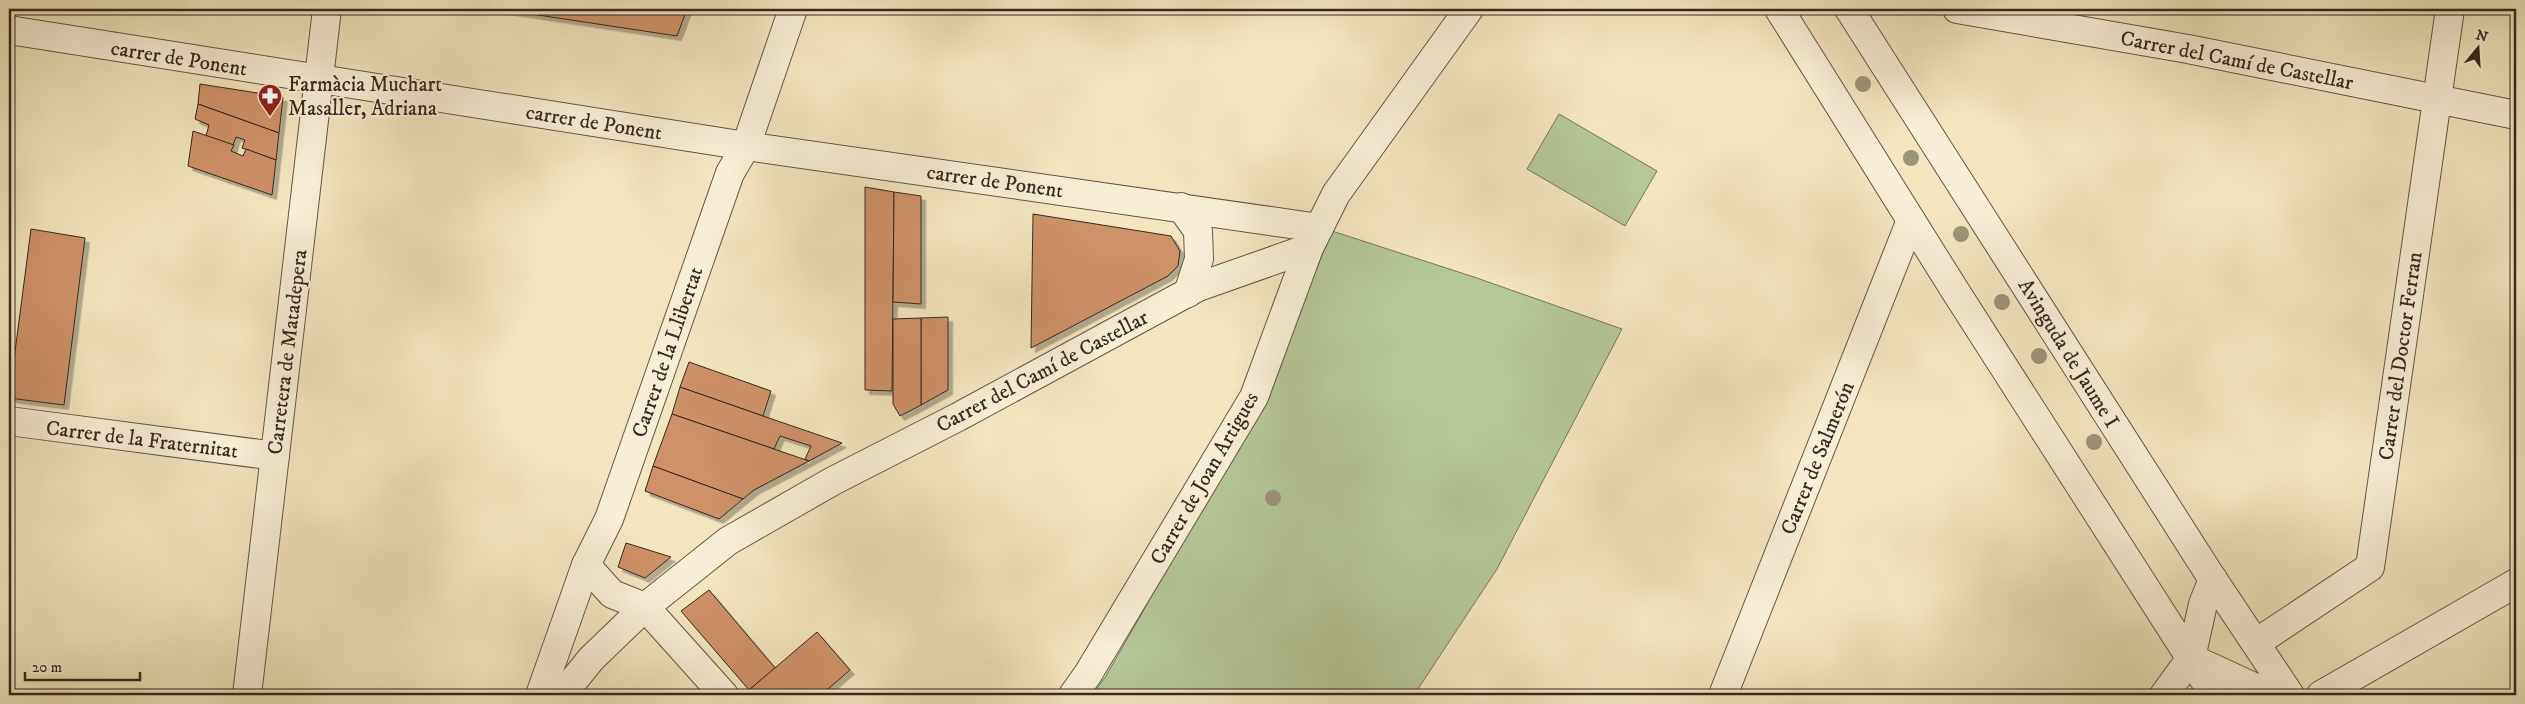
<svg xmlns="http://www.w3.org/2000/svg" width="2525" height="704" font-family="'IM FELL DW Pica',serif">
<defs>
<filter id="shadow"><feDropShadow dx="4.5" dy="4.5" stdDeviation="0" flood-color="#0004"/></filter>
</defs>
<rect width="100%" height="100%" fill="#f3e6bf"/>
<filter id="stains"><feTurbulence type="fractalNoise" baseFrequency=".004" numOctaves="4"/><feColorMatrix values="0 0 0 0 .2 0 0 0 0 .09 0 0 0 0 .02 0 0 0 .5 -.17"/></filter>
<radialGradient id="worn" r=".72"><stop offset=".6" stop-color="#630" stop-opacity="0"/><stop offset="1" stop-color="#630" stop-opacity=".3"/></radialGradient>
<g fill="#b5c697" stroke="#75785c">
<path d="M1559,114L1657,171L1625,226L1527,169Z"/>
<path d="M1332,231L1474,277L1622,329L1497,569L1414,695H1092L1106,676L1261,404Z"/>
</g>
<g fill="#ce9169" stroke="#352920" filter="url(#shadow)">
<path d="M498,9H687L677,36Z"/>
<path d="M200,84L283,97L279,133L198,104Z"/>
<path d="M198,104L279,133L276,160L242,148L245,140L236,137L233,145L206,136L209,125L195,119Z"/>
<path d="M193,131L234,145L231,151L243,156L246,149L276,160L272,195L188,166Z"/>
<path d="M865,187L894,192L892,391L865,390Z"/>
<path d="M894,192L921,196V304L893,302Z"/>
<path d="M1033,214L1171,236L1180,251L1178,266L1168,276L1031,348Z"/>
<path d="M31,229L85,238L64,405L9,398Z"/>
<path d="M948,317V390L921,405V318Z"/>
<path d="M921,318V405L900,416L893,404V319Z"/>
<path d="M689,362L771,391L763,416L680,387Z"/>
<path d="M9,369L13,370L9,398Z"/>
<path d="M680,387L763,416L842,443L809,461L805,459L811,446L780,436L774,449L672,414Z"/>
<path d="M672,414L774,449L809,461L754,490L743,499L653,466Z"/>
<path d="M653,466L743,499L719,519L645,491Z"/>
<path d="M626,543L671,557L645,578L618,567Z"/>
<path d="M709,590L775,668L749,690L681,611Z"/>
<path d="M817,632L850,670L821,695H753L749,690Z"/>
</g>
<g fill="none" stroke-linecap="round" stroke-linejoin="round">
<defs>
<g id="minor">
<path d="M1957,9L2188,49L2516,115"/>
<path d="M9,30L746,146L1319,228"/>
<path d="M1181,207L1198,231L1199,259L1188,293"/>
<path d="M9,421L275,456"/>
<path d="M586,565L612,594L645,607L724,695"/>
<path d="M2256,643L2370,567L2450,9"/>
<path d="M2191,658L2271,695"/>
<path d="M540,695L586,565L609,519L730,173L746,146L793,9"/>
<path d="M562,695L591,659L645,607L728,541L833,481L958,417L1198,287L1309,248L1336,194L1469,9"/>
<path d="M1073,695L1088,674L1254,397L1309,248"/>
<path d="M1723,695L1911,220"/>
<path d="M2164,695L2191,658L2203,604L2213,579"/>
<path d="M2321,695L2516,583"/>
</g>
<g id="tertiary">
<path d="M1779,9L1954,289L2214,695"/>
<path d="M1849,9L2210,575L2290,695"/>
<path d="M247,695L327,9"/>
</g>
</defs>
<use href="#minor" stroke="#645848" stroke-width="30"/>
<use href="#tertiary" stroke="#645848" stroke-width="30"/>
<use href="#minor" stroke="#f7efd5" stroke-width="28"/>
<use href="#tertiary" stroke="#f7efd5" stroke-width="28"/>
</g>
<g fill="#9c9478">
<circle cx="1863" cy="84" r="8"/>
<circle cx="1911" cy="158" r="8"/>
<circle cx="1961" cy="234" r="8"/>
<circle cx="2002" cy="302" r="8"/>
<circle cx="2039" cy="356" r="8"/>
<circle cx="2094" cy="442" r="8"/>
<circle cx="1273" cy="498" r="8"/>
</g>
<defs>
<symbol id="pharmacy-pin" viewBox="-11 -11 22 30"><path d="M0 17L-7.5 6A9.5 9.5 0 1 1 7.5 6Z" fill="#8f2418" stroke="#f7efd5"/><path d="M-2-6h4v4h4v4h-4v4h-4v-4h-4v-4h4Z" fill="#fff"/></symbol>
</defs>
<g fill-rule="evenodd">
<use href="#pharmacy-pin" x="256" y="82" width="28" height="38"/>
</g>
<g text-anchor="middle" stroke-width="4" stroke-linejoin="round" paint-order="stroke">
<g font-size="21" fill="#352920" stroke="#f7efd5">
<text transform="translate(179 58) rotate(9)" y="7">carrer de Ponent</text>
<text transform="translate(2237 60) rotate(11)" y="7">Carrer del Camí de Castellar</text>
<text transform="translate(594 122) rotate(9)" y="7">carrer de Ponent</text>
<text transform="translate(995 181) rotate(8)" y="7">carrer de Ponent</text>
<text transform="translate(287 352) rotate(-83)" y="7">Carretera de Matadepera</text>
<text transform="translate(667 352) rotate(-71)" y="7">Carrer de la Llibertat</text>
<text transform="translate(2069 353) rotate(58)" y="7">Avinguda de Jaume I</text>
<text transform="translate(2400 356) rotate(-82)" y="7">Carrer del Doctor Ferran</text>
<text transform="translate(1042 371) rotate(-28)" y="7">Carrer del Camí de Castellar</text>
<text transform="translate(142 439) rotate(7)" y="7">Carrer de la Fraternitat</text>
<text transform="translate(1817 458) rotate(-68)" y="7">Carrer de Salmerón</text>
<text transform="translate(1204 478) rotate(-60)" y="7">Carrer de Joan Artigues</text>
</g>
<g font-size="21" fill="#352920" stroke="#f7efd5" text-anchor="start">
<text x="288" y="91">Farmàcia Muchart<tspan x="288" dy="24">Masaller, Adriana</tspan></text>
</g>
</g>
<rect width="2525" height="704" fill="none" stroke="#f3e6bf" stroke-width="30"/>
<rect x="10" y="10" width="2505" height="684" fill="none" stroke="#352920" stroke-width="2.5"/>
<rect x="15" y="15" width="2495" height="674" fill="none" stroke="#352920"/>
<g transform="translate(2478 48) rotate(18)" stroke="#f7efd5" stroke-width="4" paint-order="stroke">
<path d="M0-4L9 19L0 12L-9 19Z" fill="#352920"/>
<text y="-8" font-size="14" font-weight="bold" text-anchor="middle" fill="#352920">N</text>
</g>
<path d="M25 672v8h115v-8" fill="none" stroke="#352920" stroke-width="2.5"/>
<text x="32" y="672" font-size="15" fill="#352920" stroke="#f7efd5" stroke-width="4" paint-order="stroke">20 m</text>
<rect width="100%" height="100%" filter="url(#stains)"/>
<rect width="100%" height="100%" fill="url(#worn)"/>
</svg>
